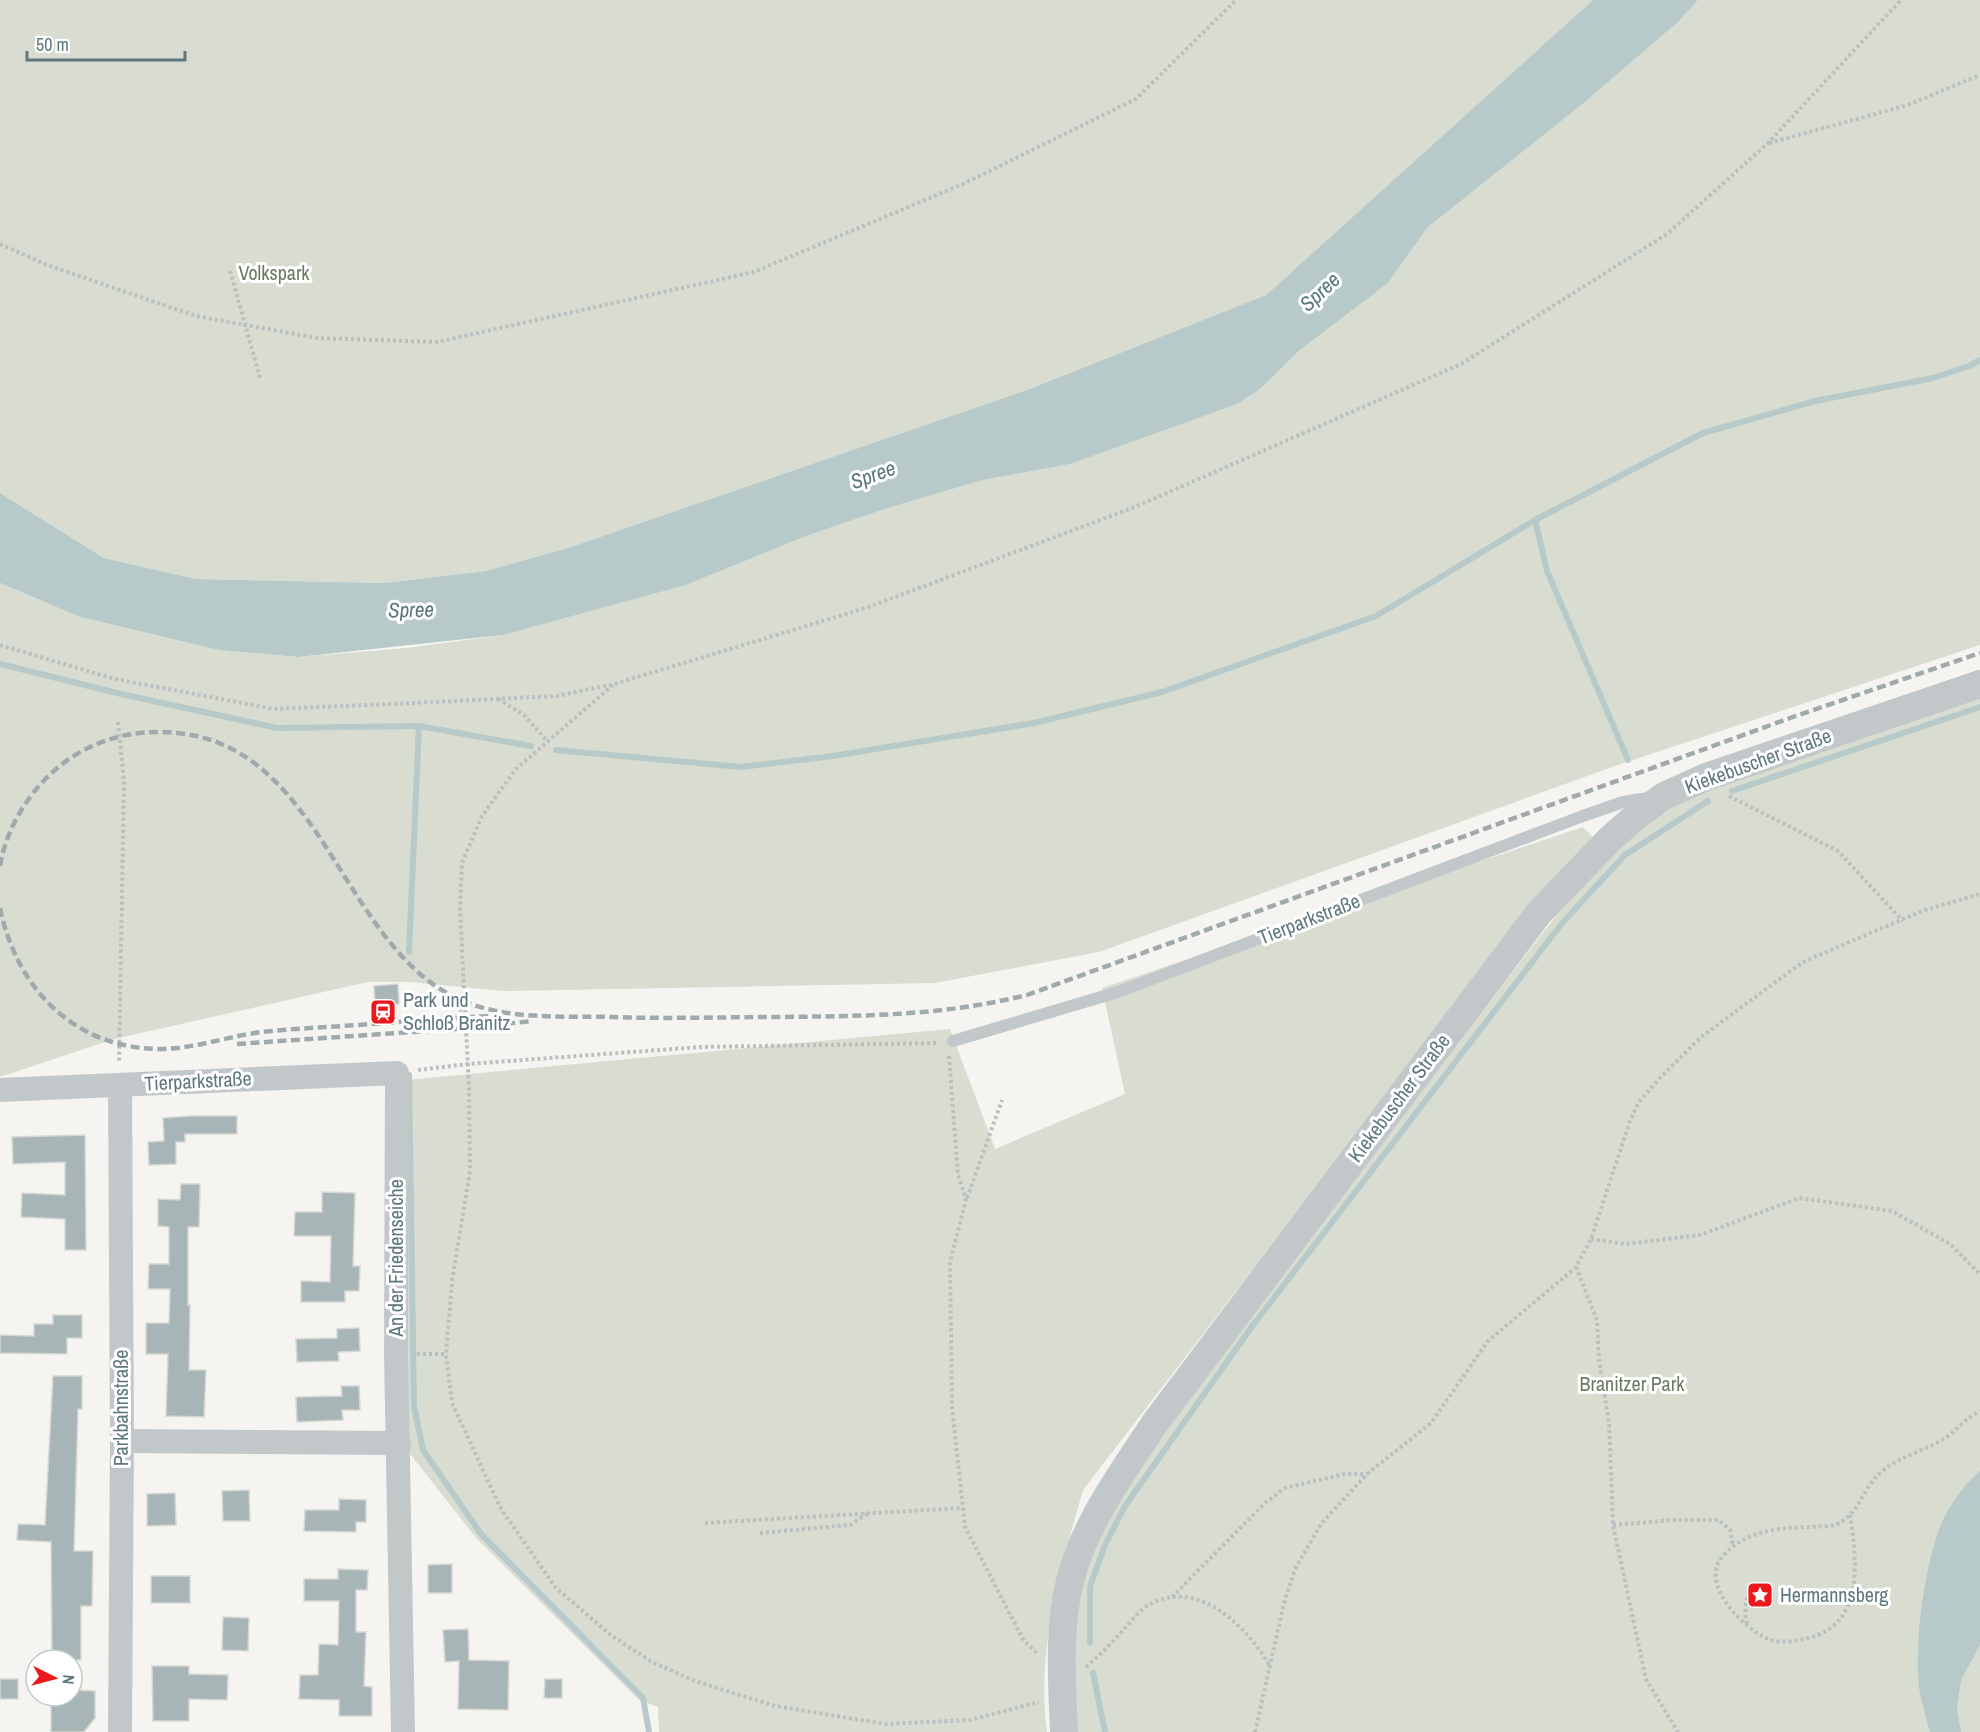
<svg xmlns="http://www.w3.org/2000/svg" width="1980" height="1732" font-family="'Archivo Narrow',sans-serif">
<rect width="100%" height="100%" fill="#f5f4f1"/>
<g fill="#d9ddd1">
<path d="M0,0H1593L1266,295L1027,390L571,547L486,571L384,583L196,579L104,558L0,493Z"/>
<path d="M1698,0H1980V645L1618,765L1099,952L935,983L502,991L411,982H368L114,1039L0,1077V583L80,617L219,650L298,657L406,648L503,635L686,585L806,536L888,508L983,480L1070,464L1260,389L1300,350L1388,283L1427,228L1585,102L1678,22Z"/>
<path d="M1980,694V1732H1075L1072,1658L1082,1584L1112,1503L1407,1107L1556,916L1618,847L1667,810L1706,788Z"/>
<path d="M1583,827L1594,838L1545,890L1083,1490C1061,1567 1036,1651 1047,1732H659L658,1707L639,1700L477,1539L407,1450L405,1080L950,1029L995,1149L1125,1094L1102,988Z"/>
</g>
<g fill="#b7c9c9">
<path d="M1593,0H1698L1678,22L1585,102L1427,228L1388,283L1300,350L1260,389L1237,404L1070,464L983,480L888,508L806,536L686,585L503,635L298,657L219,650L80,617L0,583V493L104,558L196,579L384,583L486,571L571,547L1027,390L1266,295Z"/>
<path d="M1980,1471V1645L1961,1680L1957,1708L1961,1732H1930C1926,1717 1921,1702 1919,1687C1914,1644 1925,1557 1944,1518C1953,1500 1965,1484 1980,1471Z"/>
</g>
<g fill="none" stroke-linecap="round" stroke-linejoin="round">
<g stroke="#b7c9c9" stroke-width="6">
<path d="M1535,520L1547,571L1628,760"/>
<path d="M0,664L121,694L277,728L419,726L531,746"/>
<path d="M556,750L741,767L833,756L1034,723L1162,692L1376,616L1535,520L1703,433L1815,401L1933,378L1969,366L1980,360"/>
<path d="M1732,791L1980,707"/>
<path d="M409,952L419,726"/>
<path d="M409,1075L414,1406L423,1450L481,1534L643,1698L649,1732"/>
<path d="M1090,1643V1586L1105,1545L1125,1506L1253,1325L1563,922L1625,855L1708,801"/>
<path d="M1093,1673L1105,1732"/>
</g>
</g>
<g fill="#a8b5b6" stroke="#d6d6d4" stroke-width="1.5">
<path d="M398,984L399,1004L375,1005L374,986Z"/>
<path d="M190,1116H237V1134H185V1142H176V1164L149,1165L148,1142L164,1141L163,1118Z"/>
<path d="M85,1135L86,1250H65V1219L21,1217L22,1193L65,1195V1162L13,1164L12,1137Z"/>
<path d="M181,1184H200L199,1227H188V1305H190L189,1370H206L204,1417L166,1416L168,1354H146V1323H169L170,1289H148L149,1264H169V1227L158,1226V1199L180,1200Z"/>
<path d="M322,1192L355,1193L353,1266H360L359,1291H345V1302H301V1281L330,1282L331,1236H294L295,1212H322Z"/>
<path d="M53,1315H82V1338H67V1354L0,1353V1335L34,1336V1324H53Z"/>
<path d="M359,1328L360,1351L338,1352L339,1361L297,1362L296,1339L337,1338V1329Z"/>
<path d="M53,1376H82V1409H78L74,1551H93L92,1606H81V1660H52L51,1542L17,1540L18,1524L45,1525Z"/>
<path d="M341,1386H359L360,1410H342L343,1420L297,1422L296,1397L342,1396Z"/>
<path d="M249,1490L250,1521H223L222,1491Z"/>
<path d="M175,1493L176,1525L147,1526V1494Z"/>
<path d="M339,1499L366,1500V1522H356V1532L304,1531L305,1510H339Z"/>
<path d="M452,1564V1593H428V1565Z"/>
<path d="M338,1569L368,1570L367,1590H356V1632H366L364,1686L372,1687V1716H339V1700L299,1699L300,1675H318L319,1644L338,1645L339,1601H304V1579H338Z"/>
<rect x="151" y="1576" width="39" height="27"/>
<path d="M223,1617L249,1618L248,1651L222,1650Z"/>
<path d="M468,1629L469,1660L509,1661L508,1710L458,1709L459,1661L445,1662L443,1630Z"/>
<path d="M152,1666H189V1674L228,1675L227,1700L189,1699V1721H153Z"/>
<rect x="0" y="1679" width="18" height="20"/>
<path d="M545,1679H562V1698H544Z"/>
<path d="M72,1690L95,1691V1718L84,1732H51V1696H72Z"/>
</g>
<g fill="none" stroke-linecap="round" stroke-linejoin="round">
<g stroke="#bbbfc0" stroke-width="4" stroke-dasharray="3 3" stroke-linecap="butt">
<path d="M1769,143L1908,105L1980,75"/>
<path d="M0,244L47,265L196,316L317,338L437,342L754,272L963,184L1136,99L1236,0"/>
<path d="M230,271L260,378"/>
<path d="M0,645L115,679L274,709L392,704L557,696L614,684L866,608L1135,507L1461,364L1667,234L1768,143L1901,0"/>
<path d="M613,685L516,769L482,816L462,863L460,909L469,1088L470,1171L452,1281L446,1354L452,1403L501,1509L556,1588L612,1636L652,1662L695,1681L775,1706L886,1724L970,1720L1039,1702"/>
<path d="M498,699L524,715L548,742"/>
<path d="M118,722L124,781L119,1063"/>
<path d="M1729,796L1838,851L1903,921"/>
<path d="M459,1010L465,1009"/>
<path d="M949,1056L958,1175L966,1199L950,1262L952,1407L965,1527L1024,1641L1037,1653"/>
<path d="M418,1070L468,1064L700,1047L938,1043"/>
<path d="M967,1198L1002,1100"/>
<path d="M1591,1239L1625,1244L1700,1235L1799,1198L1892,1211L1950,1244L1980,1274"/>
<path d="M1576,1267L1597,1320L1599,1359L1609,1423L1613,1525L1646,1679L1678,1732"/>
<path d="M417,1354H446"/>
<path d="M1850,1515C1857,1559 1865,1625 1808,1638C1796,1641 1780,1644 1768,1639C1744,1629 1699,1584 1722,1557C1744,1531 1777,1528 1809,1527C1821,1526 1835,1528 1844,1520C1860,1508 1865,1486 1880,1473C1900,1455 1927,1451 1948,1436C1959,1428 1967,1417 1980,1411"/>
<path d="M705,1523L961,1508"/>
<path d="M1613,1525L1672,1520H1719L1730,1530L1733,1546"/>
<path d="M760,1533L850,1525L867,1514"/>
<circle cx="1763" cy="1593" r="7"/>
<path d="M1172,1597L1265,1503L1285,1488L1345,1474H1367"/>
<path d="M1747,1624C1744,1611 1745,1596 1754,1584L1760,1587"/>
<path d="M1086,1667C1100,1655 1113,1642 1125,1628C1131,1622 1137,1613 1144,1608C1195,1573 1248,1627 1271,1668"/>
<path d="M1255,1732L1284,1603L1295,1569L1321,1524L1367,1474L1431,1423L1488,1341L1576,1267L1591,1239L1630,1121L1639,1102L1659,1079L1701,1037L1803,962L1922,911L1980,894"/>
</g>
<path stroke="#c2c8c9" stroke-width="12" d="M953,1041L1118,992L1580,817L1623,802L1648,798"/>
<g stroke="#c2c8c9" stroke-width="24">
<path d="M0,1090L397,1073L396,1354L403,1732"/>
<path d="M122,1441L399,1443"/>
<path d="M120,1732L122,1441L120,1085"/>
</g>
<path stroke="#c2c8c9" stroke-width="28" d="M1064,1732C1062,1683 1058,1629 1070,1581C1085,1522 1122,1473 1155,1423L1538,914L1609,840L1635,817L1664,796L1706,777L1980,684"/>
<g stroke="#a0aaad" stroke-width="4.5" stroke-dasharray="9 4.5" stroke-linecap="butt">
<path d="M0,866C8,817 44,769 88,748C117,734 146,730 177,733C327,747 342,956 468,1003C514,1020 565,1016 613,1017C668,1019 723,1017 778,1017C864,1016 942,1016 1027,995L1790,718L1980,653"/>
<path d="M0,908C17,990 76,1050 163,1049C197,1048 229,1036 262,1032C298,1028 334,1027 370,1024C413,1021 455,1017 497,1016"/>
<path d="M237,1044L455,1029L533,1021"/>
</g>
</g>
<defs>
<symbol id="station-square" viewBox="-11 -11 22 22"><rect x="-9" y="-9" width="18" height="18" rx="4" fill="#ee171b" stroke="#fff"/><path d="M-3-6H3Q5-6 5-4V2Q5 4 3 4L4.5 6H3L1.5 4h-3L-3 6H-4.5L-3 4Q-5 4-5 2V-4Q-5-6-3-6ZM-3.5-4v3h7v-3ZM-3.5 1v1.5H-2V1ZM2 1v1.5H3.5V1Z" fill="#fff"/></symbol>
<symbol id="sight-square" viewBox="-11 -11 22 22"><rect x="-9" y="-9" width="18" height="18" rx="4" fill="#ee171b" stroke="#fff"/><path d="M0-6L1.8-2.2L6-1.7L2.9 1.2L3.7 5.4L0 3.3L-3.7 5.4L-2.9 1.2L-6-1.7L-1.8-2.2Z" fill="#fff"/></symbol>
</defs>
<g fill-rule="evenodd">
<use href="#station-square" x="368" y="997" width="30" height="30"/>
<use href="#sight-square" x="1745" y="1580" width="30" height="30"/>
</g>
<g text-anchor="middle" stroke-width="6" stroke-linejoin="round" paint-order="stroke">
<g font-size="20" fill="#6d7b61" stroke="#fff">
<text x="274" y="280">Volkspark</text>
<text x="1632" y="1391">Branitzer Park</text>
</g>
<g font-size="20" fill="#5e787e" stroke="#fff">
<text transform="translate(1758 761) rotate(-20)" y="7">Kiekebuscher Straße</text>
<text transform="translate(1309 919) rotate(-21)" y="7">Tierparkstraße</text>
<text transform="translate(198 1081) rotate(-3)" y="7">Tierparkstraße</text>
<text transform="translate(1399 1098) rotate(-53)" y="7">Kiekebuscher Straße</text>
<text transform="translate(396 1258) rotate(-90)" y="7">An der Friedenseiche</text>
<text transform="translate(121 1408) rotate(-90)" y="7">Parkbahnstraße</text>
</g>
<g font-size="20" fill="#5e787e" stroke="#fff" text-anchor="start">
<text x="403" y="1007">Park und<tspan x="403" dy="23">Schloß Branitz</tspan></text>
<text x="1780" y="1602">Hermannsberg</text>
</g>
<g font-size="21" font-style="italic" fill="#58797a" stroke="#fff">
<text transform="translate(1320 292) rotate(-43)" y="7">Spree</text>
<text transform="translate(873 475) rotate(-20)" y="7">Spree</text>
<text transform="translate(411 610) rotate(-1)" y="7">Spree</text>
</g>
</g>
<g transform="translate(54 1678) rotate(96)"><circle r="28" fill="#ffffff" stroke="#bfc9cb" stroke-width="1.5"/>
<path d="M0-4.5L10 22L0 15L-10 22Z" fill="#ee171b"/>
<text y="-9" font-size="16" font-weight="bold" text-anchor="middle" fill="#5e787e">N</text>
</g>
<path d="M27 51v9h158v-9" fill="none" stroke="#5e787e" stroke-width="3"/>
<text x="36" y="51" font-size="18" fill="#5e787e" stroke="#ffffff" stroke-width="4.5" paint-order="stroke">50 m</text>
</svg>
